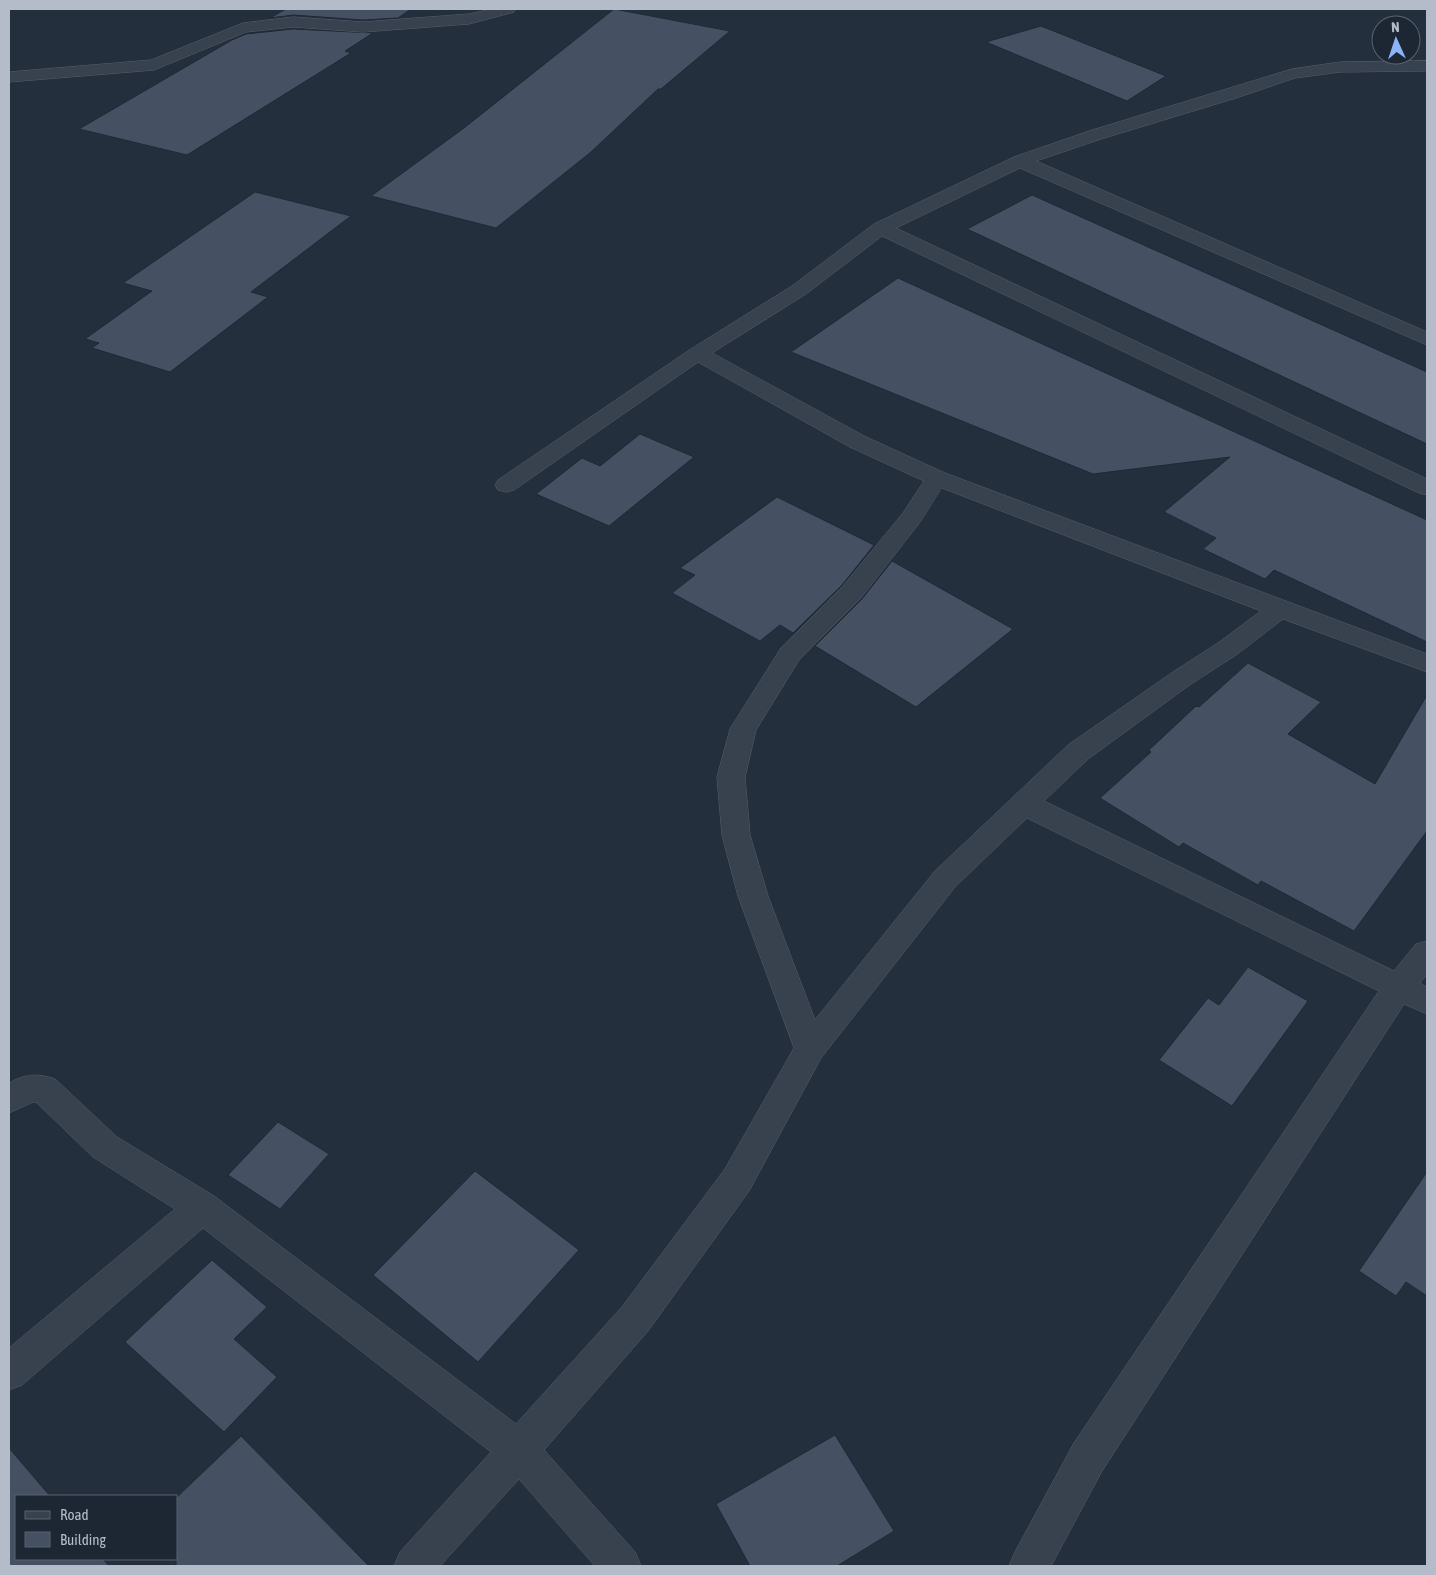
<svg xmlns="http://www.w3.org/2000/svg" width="1436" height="1575" font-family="'Asap Condensed',sans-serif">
<rect width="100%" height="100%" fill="#242f3e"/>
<g fill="#455162" stroke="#1f2835">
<path d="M286,9H411L398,18L363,20L293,15L270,18Z"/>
<path d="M614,9L730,31L661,89H658L591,152L496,228L371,196L464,128Z"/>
<path d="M1041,26L1166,76L1127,101L986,42Z"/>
<path d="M293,29L373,33L345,51L351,53L187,155L79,129L232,40L246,34Z"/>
<path d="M255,192L351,216L251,292L268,297L170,372L92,348L99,343L85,339L152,291L123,283Z"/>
<path d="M1032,195L1427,372V444L967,229Z"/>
<path d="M898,278L1427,520V642L1274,570L1265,579L1203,549L1216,538L1164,512L1230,457L1093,474L791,352Z"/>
<path d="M640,434L694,457L609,526L536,494L582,458L600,466Z"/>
<path d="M777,497L874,545L842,585L793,633L780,625L760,641L672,593L695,575L680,568Z"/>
<path d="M892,561L1013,629L916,707L815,646L862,599Z"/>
<path d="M1248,663L1321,702L1288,734L1375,784L1427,695V831L1354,931L1261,881L1258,885L1183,843L1179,847L1100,798L1151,752L1149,750L1196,706L1199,707Z"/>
<path d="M1248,967L1308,1001L1232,1106L1159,1060L1208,998L1219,1005Z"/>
<path d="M278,1122L329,1154L280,1209L228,1175Z"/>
<path d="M475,1171L579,1250L478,1362L373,1275Z"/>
<path d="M1427,1172V1296L1406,1282L1396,1296L1359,1271Z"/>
<path d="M212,1260L267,1307L234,1339L277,1377L224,1432L125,1342Z"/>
<path d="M835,1435L894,1531L837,1566H750L716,1504Z"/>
<path d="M241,1436L369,1566H176V1498Z"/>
<path d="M9,1448L50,1496H16V1559H103L109,1566H9Z"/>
</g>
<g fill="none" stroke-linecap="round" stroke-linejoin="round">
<defs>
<g id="minor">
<path d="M492,9H516L514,12L469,24L363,32L293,27L246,32L154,70L9,82V72L151,60L243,23L293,17L363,22L469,14Z"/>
<path d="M1427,61V71L1340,72L1295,78L1236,98L1101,139L1036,161L1427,332V345L1020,168L896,228L1427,479V495L1419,493L882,236L806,294L712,353L866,437L945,473L1427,654V672L1283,619L1236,655L1191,684L1088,759L1044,801L1394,971L1416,944L1427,941V974L1420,983L1427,987V1014L1404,1004L1102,1471L1051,1566H1009L1015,1552L1074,1443L1379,991L1027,818L955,887L821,1058L749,1191L648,1331L544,1450L635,1552L641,1566H595L519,1479L440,1566H394L400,1552L491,1452L203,1228L22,1385L9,1390V1348L175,1209L93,1157L36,1102H33L9,1113V1083C25,1074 38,1073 55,1079L117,1137L214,1196L516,1424L622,1307L725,1169L794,1048L738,896L722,835L717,777L730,729L781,648L843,586L903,513L924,481L850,447L698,362L514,490L506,492L498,490L495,485L498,480L691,349L792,286L874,224L1014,157L1089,131L1292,69L1340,62ZM942,488L1261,611L1218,643L1173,672L1068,745L935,871L815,1020L768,896L750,835L745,777L756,730L799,660L861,598L920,522Z"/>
</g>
</defs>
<use href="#minor" stroke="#565f6c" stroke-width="1"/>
<use href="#minor" fill="#38414e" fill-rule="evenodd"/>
</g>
<rect width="1436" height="1575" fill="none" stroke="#b4bcc9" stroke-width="20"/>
<rect x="15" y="1495" width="162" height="65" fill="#1d2633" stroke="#59626f"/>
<rect x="25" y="1511" width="25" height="8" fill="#38414e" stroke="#59626f"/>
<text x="60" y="1520" font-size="15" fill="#b4bcc9">Road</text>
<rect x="25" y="1532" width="25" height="15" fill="#455162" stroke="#59626f"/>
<text x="60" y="1545" font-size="15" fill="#b4bcc9">Building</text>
<g transform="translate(1396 40) rotate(357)"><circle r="24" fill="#1d2633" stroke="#59626f"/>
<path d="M0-4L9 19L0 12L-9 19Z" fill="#8ab4f8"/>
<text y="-8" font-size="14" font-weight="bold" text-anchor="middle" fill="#b4bcc9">N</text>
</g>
</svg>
